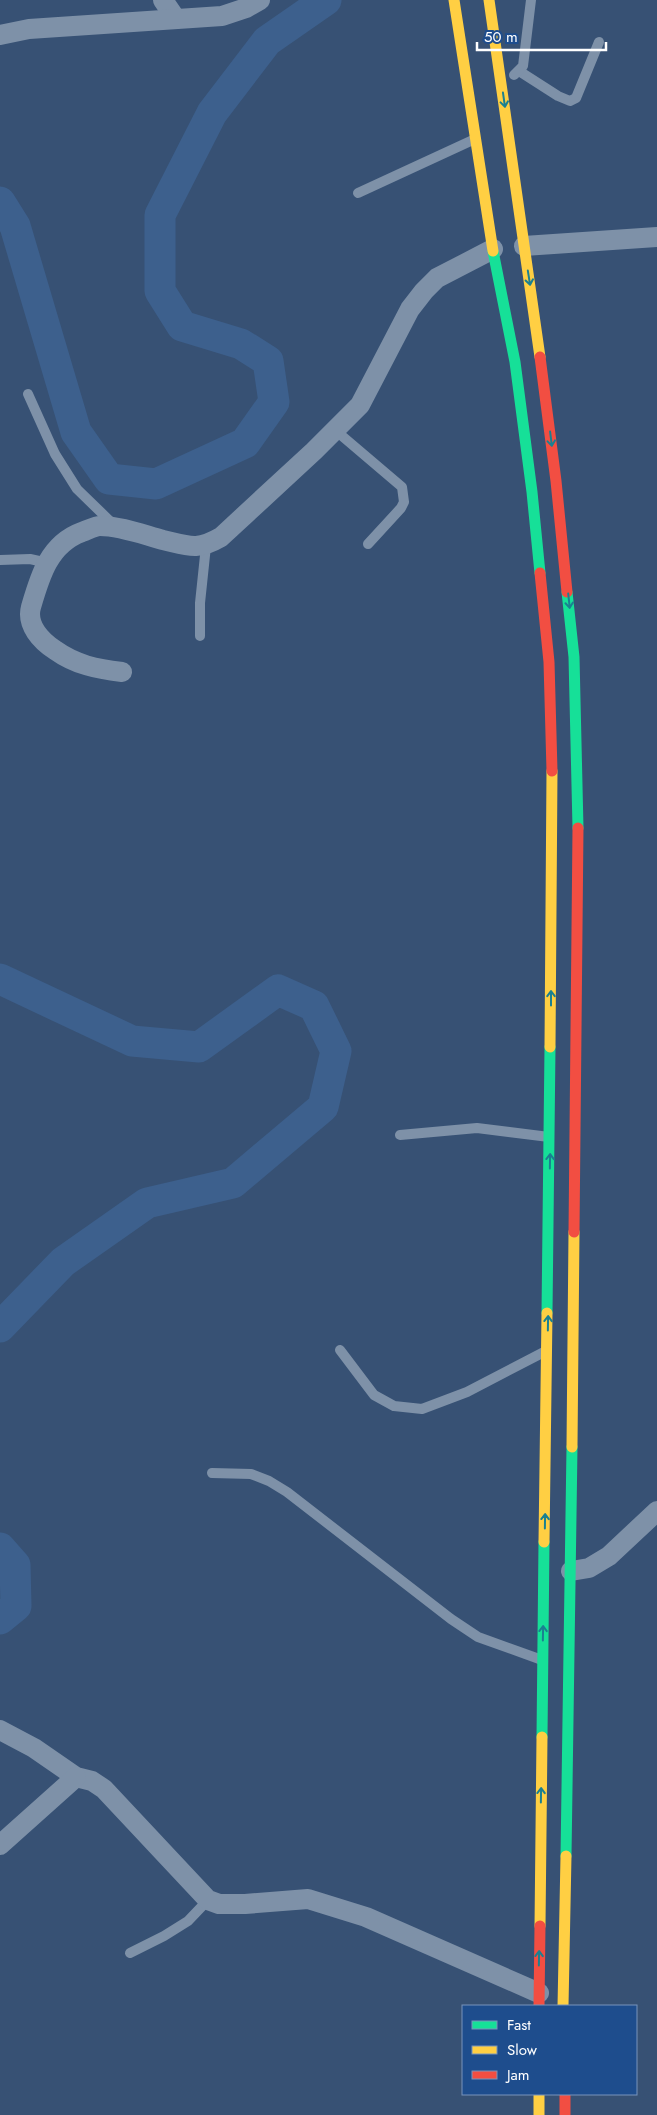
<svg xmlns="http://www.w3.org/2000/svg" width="657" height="2115" font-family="Jost,sans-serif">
<rect width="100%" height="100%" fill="#375174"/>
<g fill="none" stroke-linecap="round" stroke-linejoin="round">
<g stroke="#3d608d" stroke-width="31">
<path d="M0,202L15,226L76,432L109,479L156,484L245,443L274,402L268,361L241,344L182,326L160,291V215L212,113L267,41L326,0"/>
<path d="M0,979L132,1041L199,1047L278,990L314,1006L336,1051L323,1107L233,1183L147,1203L63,1262L0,1327"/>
<path d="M0,1548L15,1565L16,1606L0,1619"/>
</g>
<g stroke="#7e91a8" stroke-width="10">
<path d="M519,71L558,96L570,101L576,98L599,42"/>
<path d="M514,75L523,66L531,0"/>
<path d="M358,193L475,139"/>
<path d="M28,394L55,454L77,489L114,525"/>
<path d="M335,430L402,487L404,502L401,508L368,544"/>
<path d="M0,560L30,559L48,563"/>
<path d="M200,636V603L206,546"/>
<path d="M400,1135L477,1128L549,1137"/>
<path d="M340,1350L374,1395L394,1406L422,1409L467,1392L544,1352"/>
<path d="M212,1473L251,1474L269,1481L287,1492L451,1619L478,1637L542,1660"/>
<path d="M130,1953L164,1936L188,1921L208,1900"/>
</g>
<g stroke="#7e91a8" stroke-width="20">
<path d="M163,0L176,19"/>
<path d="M0,35L29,29L222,16L246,8L260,0"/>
<path d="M524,246L657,237"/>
<path d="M122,672C97,669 76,665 55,650C41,641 26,625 31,607C40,576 49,544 82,532C88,530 95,526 100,526C121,526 144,535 163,540C189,546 197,551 221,537L314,451L360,405L410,309L424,291L437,278L493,249"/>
<path d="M571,1571L589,1568L609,1556L657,1511"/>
<path d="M0,1730L34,1748L76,1777L92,1781L104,1789L208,1900L219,1904H245L308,1899L366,1917L539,1993"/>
<path d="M0,1845L76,1777"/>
</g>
<g stroke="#16e098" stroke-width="11">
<path d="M493,251L515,362L532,492L540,573"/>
<path d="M567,592L574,657L578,828"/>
<path d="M547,1313L550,1047"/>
<path d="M542,1737L544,1542"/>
<path d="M566,1856L572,1447"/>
</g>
<g stroke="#ffcf43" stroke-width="11">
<path d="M454,0L493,251"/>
<path d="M489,0L540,357"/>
<path d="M550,1047L552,771"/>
<path d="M572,1447L574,1232"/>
<path d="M544,1542L547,1313"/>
<path d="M540,1926L542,1737"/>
<path d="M563,2006L566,1856"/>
<path d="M539,2094V2115"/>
</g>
<g stroke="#f24e42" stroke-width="11">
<path d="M540,357L556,481L567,592"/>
<path d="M540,573L549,662L552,771"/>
<path d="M574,1232L578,828"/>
<path d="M539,2006L540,1926"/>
<path d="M565,2094V2115"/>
</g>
</g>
<defs><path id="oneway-shaft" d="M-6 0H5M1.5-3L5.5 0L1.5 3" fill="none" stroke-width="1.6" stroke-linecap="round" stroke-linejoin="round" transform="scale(1.25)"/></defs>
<g stroke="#1b8091">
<use href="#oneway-shaft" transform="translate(504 100) rotate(82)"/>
<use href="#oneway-shaft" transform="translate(529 278) rotate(81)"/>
<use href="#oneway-shaft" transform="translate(551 439) rotate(83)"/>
<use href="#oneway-shaft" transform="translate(569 601) rotate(84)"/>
<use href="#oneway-shaft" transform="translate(551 998) rotate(-90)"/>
<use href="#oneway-shaft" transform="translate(550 1161) rotate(-89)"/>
<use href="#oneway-shaft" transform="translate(548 1323) rotate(-89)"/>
<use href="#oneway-shaft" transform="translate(545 1521) rotate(-89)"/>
<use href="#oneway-shaft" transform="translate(543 1633) rotate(-89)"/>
<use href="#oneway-shaft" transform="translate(541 1795) rotate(-89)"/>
<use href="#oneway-shaft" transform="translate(539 1958) rotate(-89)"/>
</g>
<rect x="462" y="2005" width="175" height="90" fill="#1e4d8d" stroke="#7894bb"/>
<rect x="472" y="2021" width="25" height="8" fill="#16e098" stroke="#7894bb"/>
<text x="507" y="2030" font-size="15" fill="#ffffff">Fast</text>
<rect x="472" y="2046" width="25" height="8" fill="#ffcf43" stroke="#7894bb"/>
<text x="507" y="2055" font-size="15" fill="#ffffff">Slow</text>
<rect x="472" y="2071" width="25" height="8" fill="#f24e42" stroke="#7894bb"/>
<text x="507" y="2080" font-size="15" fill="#ffffff">Jam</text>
<path d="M477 42v8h129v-8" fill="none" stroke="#ffffff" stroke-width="2.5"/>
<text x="484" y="42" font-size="15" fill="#ffffff" stroke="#1e4d8d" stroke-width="4" paint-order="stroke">50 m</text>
</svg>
